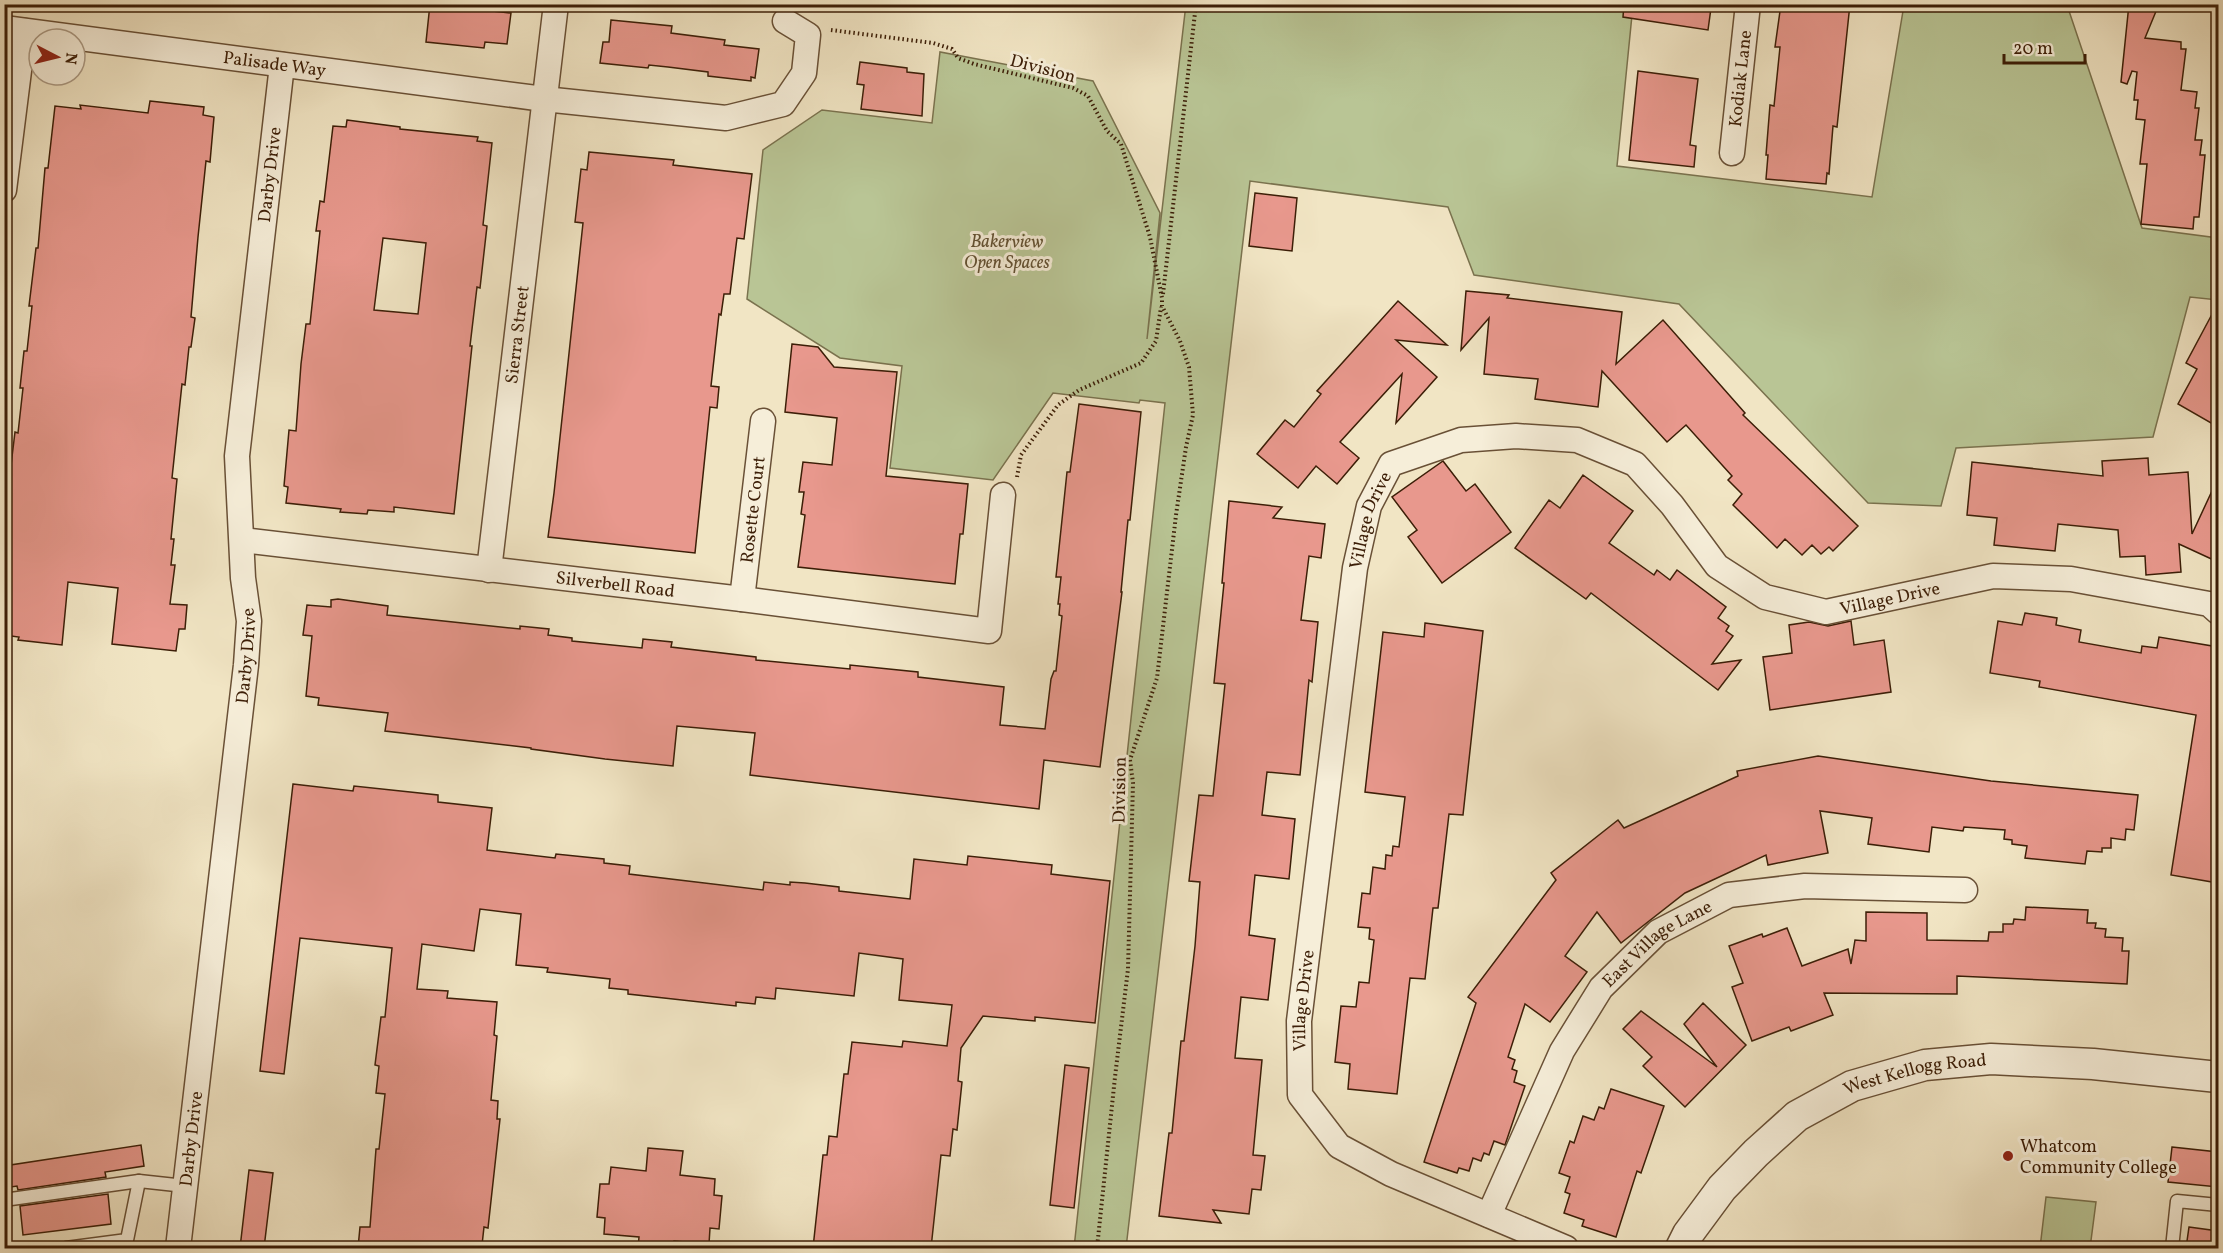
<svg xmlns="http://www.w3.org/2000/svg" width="2223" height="1253" font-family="Vollkorn,serif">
<rect width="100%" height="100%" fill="#f1e5c4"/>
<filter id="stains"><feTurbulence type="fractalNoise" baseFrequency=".00333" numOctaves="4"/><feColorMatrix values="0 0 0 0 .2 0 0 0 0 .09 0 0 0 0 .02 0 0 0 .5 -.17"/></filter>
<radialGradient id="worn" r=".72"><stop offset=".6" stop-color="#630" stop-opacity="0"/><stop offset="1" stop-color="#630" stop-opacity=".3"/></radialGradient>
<g fill="#b9c595" stroke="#7a724e" stroke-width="1.5">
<path d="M1186,4L1633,5L1617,166L1872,197L1904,5H2067L2142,228L2218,238V300L2190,297L2153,437L1956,448L1941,506L1868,503L1679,304L1474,275L1448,207L1250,181L1126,1248H1074L1165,403L1140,400L1139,403L1053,393L993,480L890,468L902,366L840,358L747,299L763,150L822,110L932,123L940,52L1093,81L1160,213L1147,339Z"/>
<path d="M2046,1197L2096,1202L2090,1248H2040Z"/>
</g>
<g fill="#e8988d" stroke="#3c1e07" stroke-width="1.5" fill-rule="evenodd">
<path d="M430,4L511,13L507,44L485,42L484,48L426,42Z"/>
<path d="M1624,4H1705V7L1711,8L1708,30L1623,17Z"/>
<path d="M1781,4H1850L1837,127L1833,126L1829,174L1827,173L1826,184L1766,179L1768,155H1766L1770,105L1774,106L1780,47H1775Z"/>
<path d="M2129,4H2159L2145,38L2181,42V49H2186L2181,90L2197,92L2195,108H2199L2195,140H2202L2200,155H2205L2199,217H2194L2193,229L2141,224L2147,164H2140L2145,120L2136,119L2138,100H2134L2137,72L2132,71L2127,84L2121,82Z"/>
<path d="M611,20L672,26L671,33L725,40L724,45L759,49L755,78L751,77V81L708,76V72L668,67L649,65L648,68L600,63L603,42H609Z"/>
<path d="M860,62L907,68V72L924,74L922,116L861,109L864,85L857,84Z"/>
<path d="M1638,71L1698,79L1690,145L1696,146L1694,167L1629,160Z"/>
<path d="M150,101L204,107L203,115L214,117L210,162L206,161L198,237L191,317L195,318L191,347H189L185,385L182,384L172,478L177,479L171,539H174L171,565H175L170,604L187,605L185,629H179L176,651L112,644L118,588L68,582L62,645L18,640L19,637L4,635V534L11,490H8L15,432L18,433L23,388H20L24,351H27L32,306H29L36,248H38L45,168H48L55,106L81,109L80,105L148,113Z"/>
<path d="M347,120L400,127V129L478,137L477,141L492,143L483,225L487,226L480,288L477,287L470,346H472L454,514L394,507V512L368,510L367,514L340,512L341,509L286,503L288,487L284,486L289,430L296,431L301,364L306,324H310L320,231H316L320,201L324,202L333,126L346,127ZM383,238L426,243L418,314L374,310Z"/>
<path d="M589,152L674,160L673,165L752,174L744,239L737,238L730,294H724L721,315L719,314L711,386L719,387L717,408L710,407L695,553L548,537L554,493L583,223L575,222L581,169L587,170Z"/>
<path d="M1255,193L1297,198L1292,251L1249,246Z"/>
<path d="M1466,291L1509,295L1507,298L1622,312L1616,364L1663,320L1745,413L1743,415L1858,526L1833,551L1829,547L1821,554L1812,545L1802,555L1785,539L1777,548L1733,505L1742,494L1728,480L1732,476L1686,425L1667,442L1602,371L1598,407L1535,399L1538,379L1484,374L1489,318L1461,350Z"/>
<path d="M1398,301L1447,345L1396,340L1437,377L1396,423L1402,374L1340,442L1359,458L1337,484L1316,466L1298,488L1257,454L1285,420L1294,427L1321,394L1317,391Z"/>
<path d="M2218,303V427L2178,404L2197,369L2186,363Z"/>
<path d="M792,344L818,347L834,367L897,372L886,476L968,484L963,534H960L955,584L798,567L805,515L801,514L804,492H799L803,462L832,465L837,418L785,412Z"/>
<path d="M1079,404L1141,412L1130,520H1128L1121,592H1122L1100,767L1044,760L1039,809L750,775L755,733L677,726L673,766L605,759L531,749V748L385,731L388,713L318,705L319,698L306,696L312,636L303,635L307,605L331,607V600L338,599L388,606L387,615L520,629V626L549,629L548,635L572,638V641L642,648L643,639L672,642L671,647L756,657V660L850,669V665L918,672V677L1004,687L1000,725L1045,729L1051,679L1054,671H1056L1062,616L1059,615L1060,604H1058L1061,577H1056L1067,472H1070Z"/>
<path d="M2148,458L2149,475L2188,472L2192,534L2218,478V562L2179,544L2181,572L2146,575L2145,556L2120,557L2118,530L2058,524L2055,551L1994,545L1997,518L1967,515L1972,462L2103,476L2102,461Z"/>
<path d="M1443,461L1466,491L1475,484L1511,532L1442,583L1408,537L1417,530L1392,497Z"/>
<path d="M1583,475L1633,511L1609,543L1654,575L1657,570L1670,580L1677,570L1726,607L1718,618L1729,626L1726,631L1733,636L1712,664L1741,660L1718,690L1591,593L1586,599L1515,548L1549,500L1560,508Z"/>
<path d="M1229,501L1282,507L1273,518L1325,524L1321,558L1309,556L1301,620L1318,622L1312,682L1309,680L1300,775L1267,772L1262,815L1295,819L1289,879L1255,875L1249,935L1275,939L1268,1000L1241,997L1235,1058L1262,1060L1253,1155L1265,1156L1261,1190L1252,1189L1249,1214L1213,1210L1221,1223L1159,1216L1169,1133H1172L1181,1041H1184L1195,946L1200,882L1189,881L1199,795L1213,796L1225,684L1214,683L1224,583H1222Z"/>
<path d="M2025,613L2057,618L2056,625L2081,630L2079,642L2141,653L2142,646L2157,648L2159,637L2218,647V883L2171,875L2196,715L2039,687L2040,681L1990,673L1998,621L2022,625Z"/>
<path d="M1851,621L1854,645L1884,640L1891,692L1770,710L1763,657L1792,653L1789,625L1809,622L1828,626Z"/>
<path d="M1425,623L1483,631L1463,815L1449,814L1438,908H1433L1425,979L1410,978L1397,1094L1348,1089L1350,1064L1335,1062L1341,1006L1356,1007L1359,982L1369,983L1374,940L1369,939L1370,928L1358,927L1362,893L1370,894L1373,867L1385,869L1386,855L1392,856L1393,846L1399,847L1405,797L1365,792L1383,632L1424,637Z"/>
<path d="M1818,756L1991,781L2138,795L2134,830L2126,829L2125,840L2111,838V848H2102V852L2087,851L2085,864L2025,858L2027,846L2012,844V840L2004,839L2005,830L1964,827L1963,831L1932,827L1929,852L1868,844L1872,818L1820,811L1828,853L1768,865L1766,855L1685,893L1621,943L1597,912L1565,956L1587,972L1550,1022L1525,1004L1508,1057L1515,1060L1512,1069L1517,1071L1514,1082L1525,1086L1505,1145L1494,1141L1489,1155L1484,1153L1481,1161L1473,1158L1469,1171L1459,1168L1457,1173L1424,1162L1476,1003L1468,997L1556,880L1551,873L1618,820L1624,828L1738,776L1737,771Z"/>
<path d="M293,784L353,791L354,786L438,795V802L492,808L487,850L555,858L556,854L604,859V863L630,866L629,874L763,890L764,882L790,885V882L805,883L839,887V891L910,899L914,859L967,865L968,856L1052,865L1051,874L1110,881L1095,1023L1035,1017V1021L983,1016L961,1048L958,1081L962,1082L957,1130L953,1129L950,1156L941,1155L931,1248H813L823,1155H827L829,1136L837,1137L844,1074H848L852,1042L902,1047L903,1041L947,1046L952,1005L899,1000L903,959L859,953L854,996L776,988L775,999L756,997L755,1004L736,1002V1006L628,994V990L609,988L610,979L547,972L548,968L516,965L521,914L480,909L474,951L422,944L417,989L448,991L447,998L497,1002L494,1035L497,1036L491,1100L498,1101L497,1119H500L488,1228L484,1227L482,1245L469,1244V1248H358L360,1227H370L376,1149H379L385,1094L376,1093L379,1066L375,1065L381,1017H385L392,948L300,938L284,1074L260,1071Z"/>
<path d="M2026,907L2088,910L2087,923H2096L2095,928L2106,929L2105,937L2123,938L2122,951H2129L2127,984L1957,976V994L1824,993L1833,1015L1791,1031L1789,1027L1752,1041L1732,987L1743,983L1729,946L1762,934L1763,937L1787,928L1802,966L1848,949L1851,964L1855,940L1866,941V912L1927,913V940L1988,941L1989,932H2003V924H2013L2014,919L2025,920Z"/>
<path d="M1703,1003L1746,1045L1685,1107L1643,1066L1652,1057L1623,1029L1641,1011L1717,1067L1684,1024Z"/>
<path d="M1065,1065L1089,1068L1074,1208L1050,1205Z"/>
<path d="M1611,1089L1664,1106L1641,1173L1637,1171L1616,1237L1582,1226L1584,1220L1564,1213L1570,1194L1565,1192L1570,1177L1559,1173L1570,1141L1574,1143L1583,1116L1594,1120L1599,1107L1604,1109Z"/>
<path d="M141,1145L144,1166L105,1172L106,1177L18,1190L17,1186L4,1188V1166Z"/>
<path d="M2172,1147L2218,1152V1187L2168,1182Z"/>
<path d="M648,1148L683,1151L680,1175L715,1179L714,1195L722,1196L719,1229L710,1228L709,1244L674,1241L673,1248H638L639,1237L604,1234L605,1218L597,1217L600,1184H609L611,1167L646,1171Z"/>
<path d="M249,1170L273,1173L264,1248H240Z"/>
<path d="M108,1194L111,1224L23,1235L20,1206Z"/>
<path d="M2189,1227L2218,1231V1248H2186Z"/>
</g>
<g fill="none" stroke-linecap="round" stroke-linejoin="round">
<defs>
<g id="service">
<path d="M4,1200L139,1181L185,1186"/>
<path d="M66,1248L127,1240L139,1181"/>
<path d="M2172,1248L2177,1201L2218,1205"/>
</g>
<g id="minor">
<path id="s1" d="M4,28L544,99L726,118L783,104L804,73L808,35L785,21"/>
<path id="s2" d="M1732,153L1748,4"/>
<path d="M4,190L24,31"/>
<path id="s3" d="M242,540L742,599L989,631L1003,495"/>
<path id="s4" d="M489,570L556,4"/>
<path id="s5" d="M742,599L763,421"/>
<path id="s6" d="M1489,1215L1562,1051L1601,988L1658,932L1729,895L1805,886L1965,890"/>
<path id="s7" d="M178,1248L246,665L249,621L243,578L237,456L282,65"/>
<path id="s8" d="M1566,1248L1391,1174L1339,1146L1300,1095L1299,1021L1355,568L1369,506L1391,464L1461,440L1516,436L1577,440L1635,464L1672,505L1717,566L1765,597L1826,612L1993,576L2071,579L2209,604L2218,612"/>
</g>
<g id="tertiary">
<path id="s9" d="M1681,1248L1688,1234L1722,1188L1756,1153L1797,1116L1852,1086L1925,1065L1991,1059L2093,1064L2218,1077"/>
</g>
</defs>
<use href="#service" stroke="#695036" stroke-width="15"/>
<use href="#minor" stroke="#695036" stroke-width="27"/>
<use href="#tertiary" stroke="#695036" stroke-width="33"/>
<g stroke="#3c1e07" stroke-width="4" stroke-dasharray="1.5 3" stroke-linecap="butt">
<path d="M831,30L933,43L952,49L958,58L974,64L1073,88L1088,96L1107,131L1121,144L1150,237L1162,298V306L1180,341L1189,367L1193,415L1186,447L1176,515L1157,678L1130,760L1133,783L1128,969L1115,1077L1097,1248"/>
<path d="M1163,294L1196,4"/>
<path d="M1017,477L1021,455L1058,405L1079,390L1141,363L1156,341L1161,307"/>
</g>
<use href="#service" stroke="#f6eed9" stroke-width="12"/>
<use href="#minor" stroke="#f6eed9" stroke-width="24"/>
<use href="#tertiary" stroke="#f6eed9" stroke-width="30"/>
</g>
<circle fill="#8f2418" stroke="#f6eed9" stroke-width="2" cx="2008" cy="1156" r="6"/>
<g text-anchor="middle" stroke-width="6" stroke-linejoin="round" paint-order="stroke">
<g font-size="18" fill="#3c1e07" stroke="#f6eed9">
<text dy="6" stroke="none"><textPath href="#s1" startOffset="273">Palisade Way</textPath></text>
<text transform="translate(1043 68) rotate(15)" y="6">Division</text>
<text dy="6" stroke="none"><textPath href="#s2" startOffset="75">Kodiak Lane</textPath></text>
<text dy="6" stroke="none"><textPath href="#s7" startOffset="1080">Darby Drive</textPath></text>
<text dy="6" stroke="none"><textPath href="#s4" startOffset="237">Sierra Street</textPath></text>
<text dy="6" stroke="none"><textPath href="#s5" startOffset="90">Rosette Court</textPath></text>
<text dy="6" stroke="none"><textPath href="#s8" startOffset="894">Village Drive</textPath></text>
<text dy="6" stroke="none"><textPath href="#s3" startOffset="376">Silverbell Road</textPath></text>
<text dy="6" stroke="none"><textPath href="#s8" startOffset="1524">Village Drive</textPath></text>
<text dy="6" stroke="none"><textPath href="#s7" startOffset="596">Darby Drive</textPath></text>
<text transform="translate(1119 790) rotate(-89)" y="6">Division</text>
<text dy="6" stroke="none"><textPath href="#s6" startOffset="326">East Village Lane</textPath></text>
<text dy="6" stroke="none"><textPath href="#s8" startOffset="408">Village Drive</textPath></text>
<text dy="6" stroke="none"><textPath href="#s9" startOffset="304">West Kellogg Road</textPath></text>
<text dy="6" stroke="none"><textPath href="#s7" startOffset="110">Darby Drive</textPath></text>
</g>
<g font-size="18" font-style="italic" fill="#625032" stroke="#f6eed9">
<text x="1007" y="247">Bakerview<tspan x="1007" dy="21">Open Spaces</tspan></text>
</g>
<g font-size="18" fill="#3c1e07" stroke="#f6eed9" text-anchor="start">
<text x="2020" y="1152">Whatcom<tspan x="2020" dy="21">Community College</tspan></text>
</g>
</g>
<rect width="2223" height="1253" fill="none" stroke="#f1e5c4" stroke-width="24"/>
<rect x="6" y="6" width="2211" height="1241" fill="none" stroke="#3c1e07" stroke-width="3"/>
<rect x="12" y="12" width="2199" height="1229" fill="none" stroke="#3c1e07" stroke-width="1.5"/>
<g transform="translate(57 57) rotate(97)"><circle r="28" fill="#f6eed9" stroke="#ac9b85" stroke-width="1.5"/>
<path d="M0-4.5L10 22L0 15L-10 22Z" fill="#8f2418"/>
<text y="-9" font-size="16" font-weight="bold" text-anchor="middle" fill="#3c1e07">N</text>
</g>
<path d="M2004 54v9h81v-9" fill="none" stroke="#3c1e07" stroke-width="3"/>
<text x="2013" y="54" font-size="18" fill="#3c1e07" stroke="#f6eed9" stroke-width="4.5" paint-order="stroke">20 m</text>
<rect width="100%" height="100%" filter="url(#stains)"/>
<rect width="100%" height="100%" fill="url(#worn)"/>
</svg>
